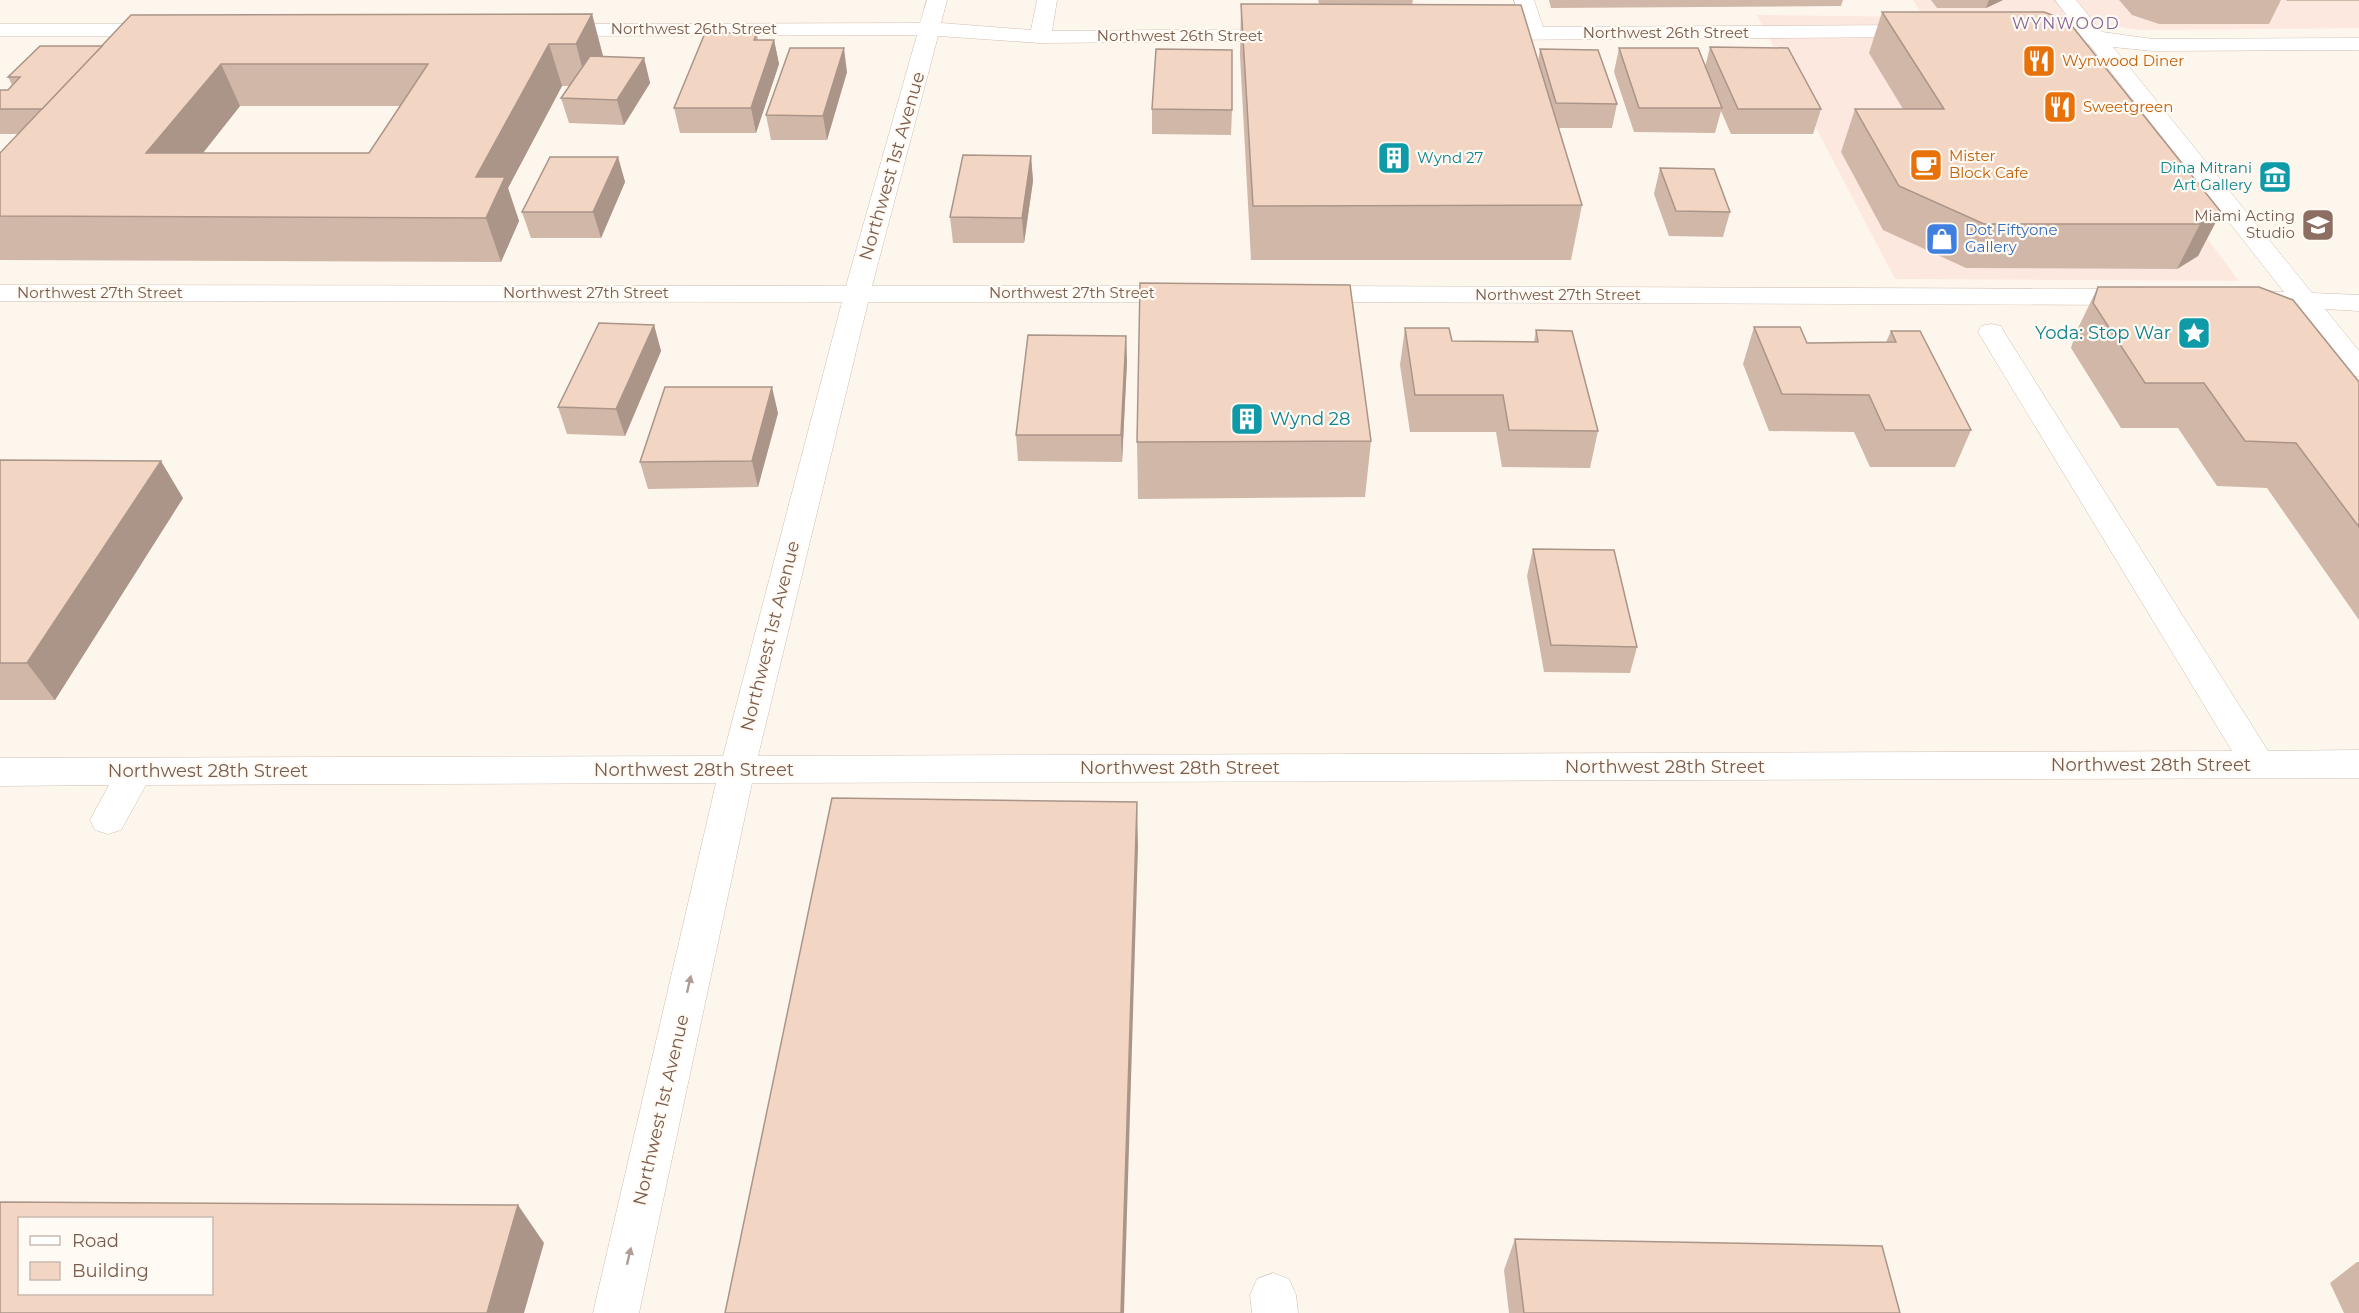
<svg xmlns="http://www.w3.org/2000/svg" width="2359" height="1313" font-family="Montserrat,sans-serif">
<rect width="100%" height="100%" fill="#fdf6ec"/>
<path fill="#fde8e0" d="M1913,0H2359V28L2139,30L2040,15L2239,281L1895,279L1757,15L1924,17Z"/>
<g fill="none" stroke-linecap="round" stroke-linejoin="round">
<defs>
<g id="minor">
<path d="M927,0H947L941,23L1031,30L1037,0H1057L1052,31L1285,29L1293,30L1296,35L1293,40L1285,41L1040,43L938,36L872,286H1183L1192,288L1196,294L1192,300L1183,302H868L758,756L2232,751L1978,332L1981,326L1991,324L2001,326L2004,332L2268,751L2359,750V778L752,783L639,1313H593L716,783L146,785L121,830L108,834L95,830L90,820L109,785L0,786V758L723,756L842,302L0,301V285L846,286L917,35L551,36L544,34L540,30L544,26L551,24L920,23Z"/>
<path d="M1514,0H1534L1543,27L1921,25L1928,27L1932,31L1928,35L1921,37L1484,40L1476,39L1473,34L1476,29L1522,27Z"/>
<path d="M2055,0H2076L2102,32L2153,39L2359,38V50L2153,51L2113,47L2312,293L2359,295V311L2325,309L2359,351V377L2349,375L2297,308L2237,304L2233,298L2237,292L2246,290L2284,292L2089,44L2029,35L2025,31L2029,27L2036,25L2078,30Z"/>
<path d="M0,24H160L167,26L171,30L167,34L160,36H0Z"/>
<path d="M1307,286L2137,289L2146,291L2150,297L2146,303L2137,305L1307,302L1298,300L1294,294L1298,288Z"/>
<path d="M1273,1273L1289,1279L1296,1295L1298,1313H1252L1250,1295L1257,1279Z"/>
</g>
</defs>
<use href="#minor" stroke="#d1beb0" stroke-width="1"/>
<use href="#minor" fill="#fff" fill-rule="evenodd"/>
</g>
<g fill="#d1b7a8" fill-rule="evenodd">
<path d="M1318,0H1413L1412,5L1538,62L1540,49L1617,104L1612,128H1558L1582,205L1571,260H1251L1240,55L1241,4H1319Z"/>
<path d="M1549,0H1843L1841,6L1551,8Z"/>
<path d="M1931,0H2003L1986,8H1937Z"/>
<path d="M2119,0H2281L2269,24H2159L2132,15Z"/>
<path d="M2286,0H2359V1H2287Z"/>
<path d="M1882,12L2221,212L2198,256L2177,269L1966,268L1883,230L1841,152L1855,109H1903L1869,53Z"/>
<path d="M592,14L603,56L602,57L644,58L650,83L624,125L569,123L561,98L570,86H562L508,188L519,221L501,262L0,260V153L18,134H0V90H8L12,85L8,77L102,46ZM240,106H400L369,153H203Z"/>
<path d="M757,33L758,40H774L779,64L756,133H680L674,108Z"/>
<path d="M1710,47L1821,109L1813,134H1731L1721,111L1715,133L1634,132L1614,72L1619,48L1705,67Z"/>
<path d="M847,72L827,140H771L766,115Z"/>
<path d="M1152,109L1232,110L1231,135L1152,134Z"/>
<path d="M1031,156L1033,181L1024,243H953L950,217Z"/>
<path d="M618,157L625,182L601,238H531L522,212Z"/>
<path d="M1660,168L1730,212L1723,237L1669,236L1654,194Z"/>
<path d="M2098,287L2359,382V620L2267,488L2217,486L2178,428H2121L2071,348L2076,332Z"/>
<path d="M654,325L661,351L625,436L567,434L558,407Z"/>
<path d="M1754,327L1807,343L1886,342L1891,331L1971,430L1955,467H1870L1854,432L1769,431L1743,364Z"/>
<path d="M1405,328L1452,341L1534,342L1536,330L1598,431L1590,468L1502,467L1496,432H1410L1400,365Z"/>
<path d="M1126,336L1127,362L1122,462L1018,461L1016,435Z"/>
<path d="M778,413L758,487L648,489L640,462Z"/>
<path d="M1371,441L1365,497L1138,499L1137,442Z"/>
<path d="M0,460L183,498L55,700H0Z"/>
<path d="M1533,549L1637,647L1630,673L1544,672L1527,576Z"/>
<path d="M1515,1239L1900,1313H1509L1504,1270Z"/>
<path d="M2357,1262H2359V1313H2344L2330,1283Z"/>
</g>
<g fill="#aa9588">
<path d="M1989,0H2003L1986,8Z"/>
<path d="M592,14L603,56L587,86L576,44Z"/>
<path d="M774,40L779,64L756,133L751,108Z"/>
<path d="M549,44L562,86L508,188L519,221L501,262L486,218L476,177Z"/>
<path d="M844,48L847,72L827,140L823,116Z"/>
<path d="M644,58L650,83L624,125L617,100Z"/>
<path d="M221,64L240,106L168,197L146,153Z"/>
<path d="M1031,156L1033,181L1024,243L1022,218Z"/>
<path d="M618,157L625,182L601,238L593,212Z"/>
<path d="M2221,212L2198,256L2177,269L2200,224Z"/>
<path d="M654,325L661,351L625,436L616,409Z"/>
<path d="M1126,336L1127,362L1122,462L1121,435Z"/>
<path d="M772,387L778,413L758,487L752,461Z"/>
<path d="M161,461L183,498L55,700L27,663Z"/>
<path d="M1137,802L1138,847L1124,1313H1121Z"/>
<path d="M518,1205L544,1243L524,1313H487Z"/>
</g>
<g fill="#f3d5c3" stroke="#aa9588" stroke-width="1.5" fill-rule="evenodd">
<path d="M1241,4L1521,5L1582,205L1253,206Z"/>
<path d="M1882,12H2044L2068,21L2221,212L2200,224H1984L1899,186L1855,109H1944Z"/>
<path d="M592,14L576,44H549L476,177H505L486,218L0,216V153L131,15ZM221,64H428L369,153H146Z"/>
<path d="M705,33H757L754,40H774L751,108H674Z"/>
<path d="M40,46H102L42,109H0V90H8L20,77H8Z"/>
<path d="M1710,47L1788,48L1821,109H1738Z"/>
<path d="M790,48H844L823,116L766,115Z"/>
<path d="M1619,48H1698L1722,108H1639Z"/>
<path d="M1156,49L1232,50V110L1152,109Z"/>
<path d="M1540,49L1598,50L1617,104L1556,103Z"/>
<path d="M590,56L644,58L617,100L561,98Z"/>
<path d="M963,155L1031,156L1022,218L950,217Z"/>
<path d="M550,157H618L593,212H522Z"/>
<path d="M1660,168L1714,169L1730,212L1676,211Z"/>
<path d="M1140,283L1350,285L1371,441L1137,442Z"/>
<path d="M2098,287H2259L2293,300L2359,382V527L2296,443L2245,441L2204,383H2145L2093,303Z"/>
<path d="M599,323L654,325L616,409L558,407Z"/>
<path d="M1754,327H1800L1807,343L1896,342L1891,331H1920L1971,430H1885L1869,395L1782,394Z"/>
<path d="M1405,328H1449L1452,341L1538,342L1536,330L1572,331L1598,431L1509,430L1503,395H1415Z"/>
<path d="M1028,335L1126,336L1121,435H1016Z"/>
<path d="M665,387H772L752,461L640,462Z"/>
<path d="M0,460L161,461L27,663H0Z"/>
<path d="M1533,549L1614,550L1637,647L1551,645Z"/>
<path d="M832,798L1137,802L1121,1313H725Z"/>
<path d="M0,1202L518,1205L487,1313H0ZM20,1218H212V1293H20Z"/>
<path d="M1515,1239L1882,1246L1900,1313H1524Z"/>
</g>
<defs><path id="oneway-solid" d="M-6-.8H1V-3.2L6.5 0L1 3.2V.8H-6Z" transform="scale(1.5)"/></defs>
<g fill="#af9d94">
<use href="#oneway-solid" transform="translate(689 984) rotate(-77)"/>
<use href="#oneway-solid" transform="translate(629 1256) rotate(-77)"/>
</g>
<defs>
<symbol id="restaurant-square" viewBox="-11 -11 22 22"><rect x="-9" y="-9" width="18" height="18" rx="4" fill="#e8710a" stroke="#fffaf3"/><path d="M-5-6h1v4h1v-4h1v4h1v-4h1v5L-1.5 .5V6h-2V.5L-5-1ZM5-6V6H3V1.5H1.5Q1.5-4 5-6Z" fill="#fff"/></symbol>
<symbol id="building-square" viewBox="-11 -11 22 22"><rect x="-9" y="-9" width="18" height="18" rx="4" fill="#0f9aa8" stroke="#fffaf3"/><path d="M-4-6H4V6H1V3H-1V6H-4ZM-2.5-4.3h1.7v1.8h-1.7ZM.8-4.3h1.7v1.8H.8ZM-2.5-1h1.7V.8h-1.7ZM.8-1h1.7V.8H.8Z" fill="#fff"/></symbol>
<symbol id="cafe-square" viewBox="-11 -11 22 22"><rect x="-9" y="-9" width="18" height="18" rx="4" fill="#e8710a" stroke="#fffaf3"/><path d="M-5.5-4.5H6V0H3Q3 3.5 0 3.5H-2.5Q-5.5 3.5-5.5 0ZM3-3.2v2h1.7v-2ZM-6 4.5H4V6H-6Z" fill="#fff"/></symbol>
<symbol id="museum-square" viewBox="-11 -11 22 22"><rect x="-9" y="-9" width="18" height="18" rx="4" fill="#0f9aa8" stroke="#fffaf3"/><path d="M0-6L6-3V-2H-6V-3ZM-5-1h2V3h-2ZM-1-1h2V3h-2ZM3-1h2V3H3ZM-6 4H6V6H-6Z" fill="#fff"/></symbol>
<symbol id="university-square" viewBox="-11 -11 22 22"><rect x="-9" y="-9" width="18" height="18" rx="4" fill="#8d6e63" stroke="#fffaf3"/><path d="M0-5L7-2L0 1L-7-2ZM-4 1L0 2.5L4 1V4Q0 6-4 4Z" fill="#fff"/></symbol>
<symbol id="shop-square" viewBox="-11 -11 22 22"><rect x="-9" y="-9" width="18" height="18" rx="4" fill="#3f7fe0" stroke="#fffaf3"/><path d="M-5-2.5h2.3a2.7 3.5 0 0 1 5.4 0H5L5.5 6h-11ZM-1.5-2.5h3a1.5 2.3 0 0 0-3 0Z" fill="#fff"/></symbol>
<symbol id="sight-square" viewBox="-11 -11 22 22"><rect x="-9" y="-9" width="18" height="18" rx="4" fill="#0f9aa8" stroke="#fffaf3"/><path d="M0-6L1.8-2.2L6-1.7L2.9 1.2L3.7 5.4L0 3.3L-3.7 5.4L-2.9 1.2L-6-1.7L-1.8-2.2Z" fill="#fff"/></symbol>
</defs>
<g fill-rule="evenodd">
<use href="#restaurant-square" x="2020" y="42" width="38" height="38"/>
<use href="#restaurant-square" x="2041" y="88" width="38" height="38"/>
<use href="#building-square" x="1375" y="139" width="38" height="38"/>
<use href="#cafe-square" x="1907" y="146" width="38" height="38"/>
<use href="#museum-square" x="2256" y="158" width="38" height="38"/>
<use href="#university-square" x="2299" y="206" width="38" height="38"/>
<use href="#shop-square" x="1923" y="220" width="38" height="38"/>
<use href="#sight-square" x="2175" y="314" width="38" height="38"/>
<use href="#building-square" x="1228" y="400" width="38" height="38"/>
</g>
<g text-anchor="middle" stroke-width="4.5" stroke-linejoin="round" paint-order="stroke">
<g font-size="15" fill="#7a5c4d" stroke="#fffaf3">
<text x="694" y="34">Northwest 26th Street</text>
<text x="1666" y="38">Northwest 26th Street</text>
<text x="1180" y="41">Northwest 26th Street</text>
<text x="100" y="298">Northwest 27th Street</text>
<text x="586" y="298">Northwest 27th Street</text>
<text x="1072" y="298">Northwest 27th Street</text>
<text x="1558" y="300">Northwest 27th Street</text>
</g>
<g font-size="15" fill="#c56008" stroke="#fffaf3" text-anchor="start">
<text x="2062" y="66">Wynwood Diner</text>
<text x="2083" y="112">Sweetgreen</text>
<text x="1949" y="161">Mister<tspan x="1949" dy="17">Block Cafe</tspan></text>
</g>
<g font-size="15" fill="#0d838f" stroke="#fffaf3" text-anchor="start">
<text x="1417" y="163">Wynd 27</text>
<text x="2252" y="173" text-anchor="end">Dina Mitrani<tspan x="2252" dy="17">Art Gallery</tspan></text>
</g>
<g font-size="15" fill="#785e54" stroke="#fffaf3" text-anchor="end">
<text x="2295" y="221">Miami Acting<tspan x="2295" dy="17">Studio</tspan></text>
</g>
<g font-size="15" fill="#366cbe" stroke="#fffaf3" text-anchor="start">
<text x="1965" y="235">Dot Fiftyone<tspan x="1965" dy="17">Gallery</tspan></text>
</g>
<g font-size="16" letter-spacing="1.5" fill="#846695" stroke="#fffaf3">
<text x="2066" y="29">WYNWOOD</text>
</g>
<g font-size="18" fill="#7a5c4d" stroke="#fffaf3">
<text transform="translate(892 166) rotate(-74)" y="6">Northwest 1st Avenue</text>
<text transform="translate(770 636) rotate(-76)" y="6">Northwest 1st Avenue</text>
<text x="2151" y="771">Northwest 28th Street</text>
<text x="1665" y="773">Northwest 28th Street</text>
<text x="1180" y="774">Northwest 28th Street</text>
<text x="694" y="776">Northwest 28th Street</text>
<text x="208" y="777">Northwest 28th Street</text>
<text transform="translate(661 1110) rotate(-77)" y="6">Northwest 1st Avenue</text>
</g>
<g font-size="18" fill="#0d838f" stroke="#fffaf3" text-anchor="end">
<text x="2171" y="339">Yoda: Stop War</text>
<text x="1270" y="425" text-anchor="start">Wynd 28</text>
</g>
</g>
<rect x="18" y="1217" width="195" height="78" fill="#fffaf3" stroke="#cabbb1" stroke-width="1.5"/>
<rect x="30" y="1236" width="30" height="9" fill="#ffffff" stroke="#cabbb1" stroke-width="1.5"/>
<text x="72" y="1247" font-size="18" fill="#7a5c4d">Road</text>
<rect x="30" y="1262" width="30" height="18" fill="#f3d5c3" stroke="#cabbb1" stroke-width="1.5"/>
<text x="72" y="1277" font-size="18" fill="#7a5c4d">Building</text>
</svg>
